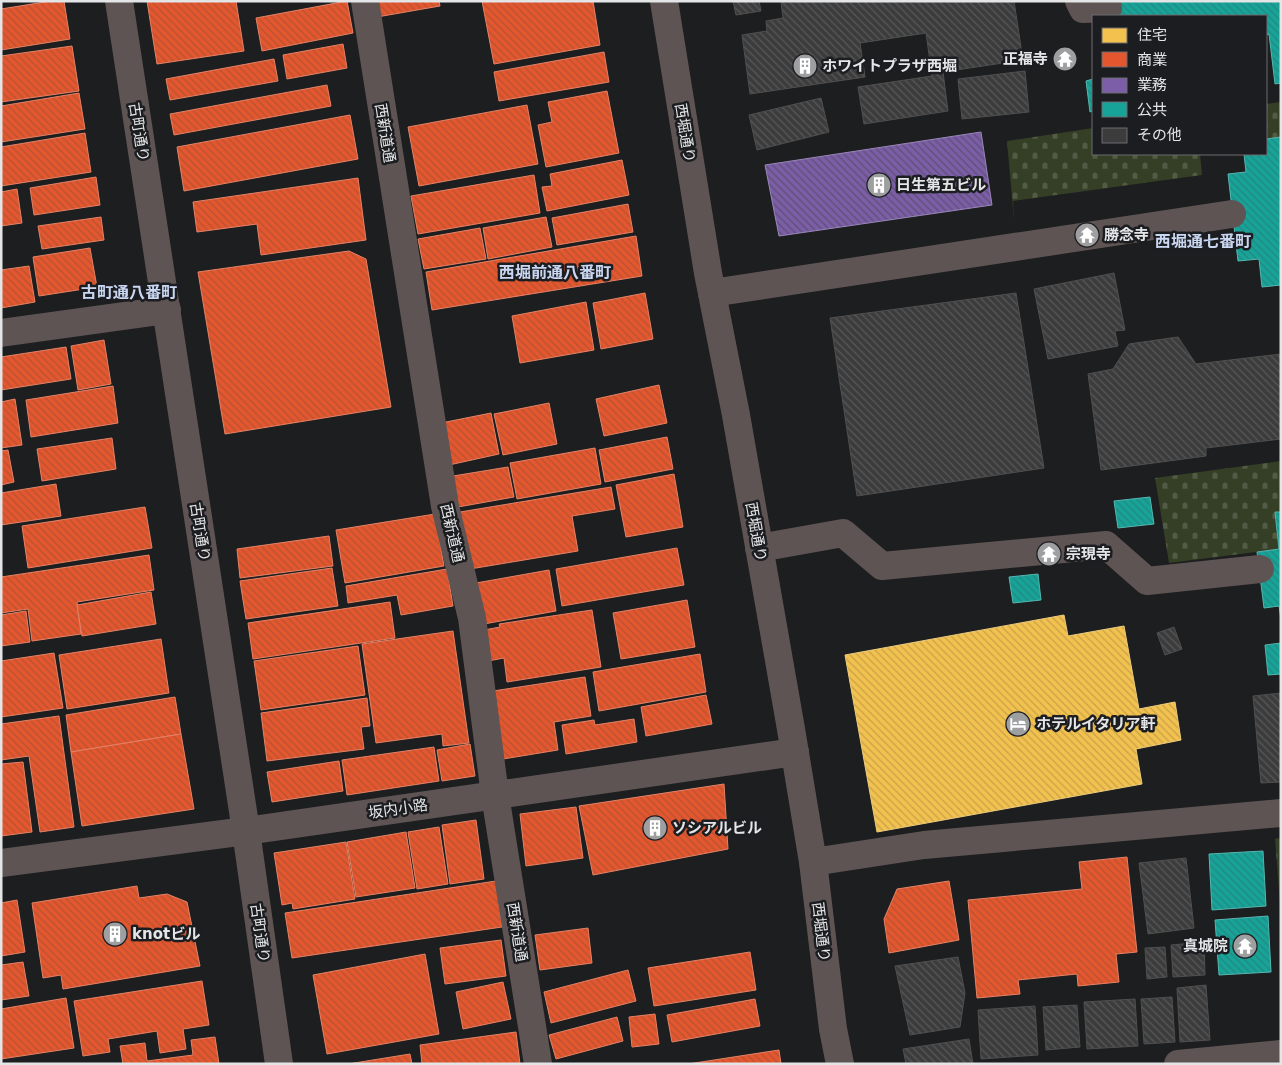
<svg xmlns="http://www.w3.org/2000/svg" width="1282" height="1065" font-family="'DejaVu Sans','Noto Sans JP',sans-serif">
<defs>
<pattern id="cemetery-stones" width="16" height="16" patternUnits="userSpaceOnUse" patternTransform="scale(1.25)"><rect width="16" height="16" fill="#343f25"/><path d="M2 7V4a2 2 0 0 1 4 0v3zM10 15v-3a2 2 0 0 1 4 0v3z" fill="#515b45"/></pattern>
<pattern id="homes-back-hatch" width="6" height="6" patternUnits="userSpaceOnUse" patternTransform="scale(1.25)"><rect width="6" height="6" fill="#f2c14e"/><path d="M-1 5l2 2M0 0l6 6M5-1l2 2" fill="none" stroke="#c6a24c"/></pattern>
<pattern id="shops-back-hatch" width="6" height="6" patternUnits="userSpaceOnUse" patternTransform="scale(1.25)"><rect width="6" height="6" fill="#e4572e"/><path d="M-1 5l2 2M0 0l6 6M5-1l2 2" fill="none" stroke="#b45235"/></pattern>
<pattern id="offices-back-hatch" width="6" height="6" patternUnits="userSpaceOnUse" patternTransform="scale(1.25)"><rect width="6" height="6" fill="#7b5ea7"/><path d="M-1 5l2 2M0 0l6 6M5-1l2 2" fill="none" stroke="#5d5071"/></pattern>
<pattern id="public-back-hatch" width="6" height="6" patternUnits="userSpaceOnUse" patternTransform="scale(1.25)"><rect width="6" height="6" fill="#17a398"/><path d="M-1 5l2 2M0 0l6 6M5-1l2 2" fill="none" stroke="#24877f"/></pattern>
<pattern id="building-back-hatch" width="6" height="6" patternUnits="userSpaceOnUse" patternTransform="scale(1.25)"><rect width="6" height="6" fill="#3d3c3d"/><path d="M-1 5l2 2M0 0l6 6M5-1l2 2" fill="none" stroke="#595859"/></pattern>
</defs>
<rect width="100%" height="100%" fill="#1d1e1f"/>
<g fill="url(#cemetery-stones)">
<path d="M1281,102V137L1266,139V104Z"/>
<path d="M1093,128V154H1200L1202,175L1013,201L1014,220L1007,141Z"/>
<path d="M1281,461V512L1275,513L1279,549L1169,563L1155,478Z"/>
<path d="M1281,838V914L1275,839Z"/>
</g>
<path fill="url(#homes-back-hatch)" stroke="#eecc7c" d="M1064,615L1068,636L1124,626L1139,709L1175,702L1181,740L1136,749L1142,784L877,832L845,655Z"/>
<g fill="url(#shops-back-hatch)" stroke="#e48266">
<path d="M51,1H64L70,39L1,50V9Z"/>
<path d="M147,1H236L244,51L157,64Z"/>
<path d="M347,1L353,33L262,51L256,18Z"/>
<path d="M374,1H439L440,6L377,17Z"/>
<path d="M482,1H593L600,45L494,64Z"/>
<path d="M343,44L347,68L287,79L283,55Z"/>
<path d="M72,46L79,91L1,102V56Z"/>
<path d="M604,52L609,82L499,101L494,72Z"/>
<path d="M274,59L278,81L170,100L166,79Z"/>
<path d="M327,85L331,106L174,135L170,114Z"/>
<path d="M607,91L619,153L546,167L538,125L552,122L548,102Z"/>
<path d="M79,93L85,129L1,142V106Z"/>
<path d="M527,105L538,164L419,186L408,127Z"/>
<path d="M350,115L358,159L184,191L177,147Z"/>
<path d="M85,133L91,172L1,186V147Z"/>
<path d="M622,160L629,195L547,211L542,187L552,186L550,174Z"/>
<path d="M534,175L540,213L418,234L411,196Z"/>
<path d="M96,177L100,205L34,215L30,188Z"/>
<path d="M358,178L366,240L261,255L257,224L197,232L193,202Z"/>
<path d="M17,189L22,223L1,226V192Z"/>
<path d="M628,204L633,232L557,245L552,218Z"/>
<path d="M101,217L104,240L42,249L38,226Z"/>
<path d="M546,217L552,247L488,259L483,228Z"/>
<path d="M480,228L486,259L424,269L418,239Z"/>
<path d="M636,236L642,276L432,310L426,272Z"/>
<path d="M90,248L97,287L39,296L33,257Z"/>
<path d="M349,251L366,259L391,407L225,434L198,272Z"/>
<path d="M29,266L35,302L1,308V270Z"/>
<path d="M645,293L653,339L601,349L593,303Z"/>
<path d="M586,302L594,350L520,363L512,316Z"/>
<path d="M104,340L111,384L78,390L71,346Z"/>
<path d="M66,347L71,379L1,390V357Z"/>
<path d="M659,385L667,423L604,436L596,399Z"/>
<path d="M113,386L118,423L31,437L26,400Z"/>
<path d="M15,399L22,445L1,448V402Z"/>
<path d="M549,403L557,444L503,455L494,414Z"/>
<path d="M491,413L499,454L449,465L441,423Z"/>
<path d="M667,437L673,469L605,482L599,450Z"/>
<path d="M112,438L116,469L42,481L37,449Z"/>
<path d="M595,448L601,484L517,499L510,463Z"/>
<path d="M8,450L14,482L1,485V451Z"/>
<path d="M508,467L514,497L458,507L453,476Z"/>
<path d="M674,474L683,527L626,537L616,485Z"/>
<path d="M56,484L61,516L1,525V493Z"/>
<path d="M611,487L615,509L572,516L578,551L470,569L460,512Z"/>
<path d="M145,507L152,548L28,568L22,526Z"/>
<path d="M435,514L444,566L345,583L336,530Z"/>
<path d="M329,536L333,566L240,578L237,549Z"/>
<path d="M677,548L684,585L562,606L556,569Z"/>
<path d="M149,555L154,590L77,602L81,634L32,641L28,609L1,613V577Z"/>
<path d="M332,568L338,606L246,619L240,581Z"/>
<path d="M447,569L453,606L401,615L397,595L348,603L346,586Z"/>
<path d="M549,570L556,611L484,624L476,583Z"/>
<path d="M151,592L156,624L82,636L77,605Z"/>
<path d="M687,600L695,647L621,659L613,613Z"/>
<path d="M390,602L395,638L253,659L248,623Z"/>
<path d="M592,610L601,667L507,682L504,658L488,661L484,630L500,627L499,624Z"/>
<path d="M26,611L30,642L1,646V615Z"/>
<path d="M453,631L469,743L443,746L442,734L376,743L362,644Z"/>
<path d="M161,639L169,693L67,709L59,655Z"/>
<path d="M358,646L365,695L261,710L254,661Z"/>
<path d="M54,653L63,708L1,717V661Z"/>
<path d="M700,654L706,692L599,711L593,672Z"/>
<path d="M585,677L591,716L554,722L558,750L503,759L493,691Z"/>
<path d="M706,695L712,724L646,736L641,707Z"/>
<path d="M175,697L181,734L71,752L66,715Z"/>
<path d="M367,698L370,726L361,727L364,749L267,761L261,713Z"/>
<path d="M59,716L74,827L40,832L29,756L1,760V724Z"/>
<path d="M634,719L637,742L566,754L562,725L594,720L595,725Z"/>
<path d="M181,734L194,809L82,826L71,752Z"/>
<path d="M470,744L475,776L442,781L437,750Z"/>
<path d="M434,747L439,781L347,795L342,760Z"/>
<path d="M339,761L343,791L272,802L267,772Z"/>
<path d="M23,762L32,832L1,836V764Z"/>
<path d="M724,784L728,849L593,875L579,806Z"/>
<path d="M576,807L583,858L526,866L520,814Z"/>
<path d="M476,820L484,879L450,884L442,825Z"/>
<path d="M439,827L448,884L417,889L408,832Z"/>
<path d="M406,832L415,888L356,897L347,842Z"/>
<path d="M346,842L355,899L293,909L292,903L282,905L274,853Z"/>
<path d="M1127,857L1137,952L1116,954L1119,982L1078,986L1077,974L1018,980L1020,994L977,998L968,900L1082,889L1079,862Z"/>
<path d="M496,881L502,927L292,958L285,913Z"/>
<path d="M949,881L959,940L889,953L884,919L897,889Z"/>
<path d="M137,886L139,898L167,894L187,902L200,966L63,989L61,975L43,978L32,903Z"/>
<path d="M17,900L25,952L1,956V903Z"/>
<path d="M588,928L592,963L540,970L535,935Z"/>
<path d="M501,940L506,976L445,984L440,948Z"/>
<path d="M750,952L756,990L654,1006L648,968Z"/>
<path d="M425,954L439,1034L327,1054L313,975Z"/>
<path d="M23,962L29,996L1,1000V965Z"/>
<path d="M628,970L636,1001L551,1023L544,992Z"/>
<path d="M202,981L209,1025L183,1029L186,1049L160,1053L157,1031L108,1039L110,1052L83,1056L74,1001Z"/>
<path d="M503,982L511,1019L463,1029L456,992Z"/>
<path d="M66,998L74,1048L1,1059V1009Z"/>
<path d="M755,999L760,1026L672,1042L667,1015Z"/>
<path d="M655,1014L659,1044L632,1047L629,1017Z"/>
<path d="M617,1017L623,1041L556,1059L549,1035Z"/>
<path d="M516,1032L520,1064H422L420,1045Z"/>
<path d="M215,1037L219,1064H123L120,1046L145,1043L147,1061L193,1055L191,1040Z"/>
<path d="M779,1050L781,1064H688Z"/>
<path d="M410,1054L412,1064H348Z"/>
</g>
<path fill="url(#offices-back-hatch)" stroke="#9a86ba" d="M981,132L992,205L779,236L765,165Z"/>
<g fill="url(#public-back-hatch)" stroke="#54b7b0">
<path d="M1108,1H1281V83L1275,84L1269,34L1266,35V16H1115Z"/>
<path d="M1093,79V111L1090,112L1086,81Z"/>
<path d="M1281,137V285L1262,287L1259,259L1238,261L1228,174L1246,172L1244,154H1266V139Z"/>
<path d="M1150,497L1154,524L1118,528L1114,501Z"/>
<path d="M1275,512H1281V619L1279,606L1264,608L1257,552L1279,549Z"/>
<path d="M1038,574L1041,600L1013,603L1009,577Z"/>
<path d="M1281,643V674L1268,675L1265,645Z"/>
<path d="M1263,851L1266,906L1212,910L1209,854Z"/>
<path d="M1268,916L1271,972L1219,975L1215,920Z"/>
</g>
<g fill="url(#building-back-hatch)" stroke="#4f4f4f">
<path d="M733,1H759L761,11L736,15Z"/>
<path d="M781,1H1014L1023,60L943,72L948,111L864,124L858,87L932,76L926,33L860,43L865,77L750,94L742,35L767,31L766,21L783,18Z"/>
<path d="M1025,71L1029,112L962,119L958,79Z"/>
<path d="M821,98L829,132L757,150L749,115Z"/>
<path d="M1114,273L1125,330L1115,331L1118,346L1048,359L1034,289Z"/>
<path d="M1016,293L1044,468L857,496L830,318Z"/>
<path d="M1178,337L1196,364L1281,354V439L1206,448V456L1101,470L1088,374L1113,369L1129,344Z"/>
<path d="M1174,627L1182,649L1165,655L1157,633Z"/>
<path d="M1281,693V782L1261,783L1253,696Z"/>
<path d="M1186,858L1194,928L1148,934L1139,863Z"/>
<path d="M1204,942L1205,975L1173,977L1171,945Z"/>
<path d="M1165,947L1167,977L1147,979L1145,948Z"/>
<path d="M958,957L965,993L960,1027L910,1035L895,966Z"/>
<path d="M1206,985L1210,1040L1180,1042L1177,988Z"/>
<path d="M1172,997L1175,1042L1144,1044L1141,999Z"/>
<path d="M1135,999L1138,1046L1087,1049L1084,1002Z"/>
<path d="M1077,1005L1080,1047L1046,1050L1043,1007Z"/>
<path d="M1035,1006L1038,1055L981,1059L978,1010Z"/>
<path d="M969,1039L973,1064H906L903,1049Z"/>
</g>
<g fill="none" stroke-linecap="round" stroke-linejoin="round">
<g stroke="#5f5454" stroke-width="28">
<path d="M119,1L246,831L279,1064"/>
<path d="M365,1L445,506L472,618L495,795L538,1064"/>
<path d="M664,1L708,273L736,415L791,729L813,862L833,1029L840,1064"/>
<path d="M1079,1L1083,9L1108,8"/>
<path d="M712,293L1232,214"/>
<path d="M1,333L167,310"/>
<path d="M759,548L843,533L882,566L1106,545L1147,581L1260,569"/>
<path d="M813,862L924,845L1281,813"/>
<path d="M1,863L246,831L795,752"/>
<path d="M1178,1064L1281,1054"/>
</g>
</g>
<defs>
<symbol id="temple-disc" viewBox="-11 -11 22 22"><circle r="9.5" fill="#9e9fa1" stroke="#1c1d20"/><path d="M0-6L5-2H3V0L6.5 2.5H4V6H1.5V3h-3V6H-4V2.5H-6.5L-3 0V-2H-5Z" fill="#fff"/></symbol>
<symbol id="building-disc" viewBox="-11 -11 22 22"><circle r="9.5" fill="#9e9fa1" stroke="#1c1d20"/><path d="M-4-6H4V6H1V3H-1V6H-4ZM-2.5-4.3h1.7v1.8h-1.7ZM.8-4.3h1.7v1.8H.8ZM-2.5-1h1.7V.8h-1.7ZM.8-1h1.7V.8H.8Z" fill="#fff"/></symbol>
<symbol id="hotel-disc" viewBox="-11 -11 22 22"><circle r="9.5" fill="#9e9fa1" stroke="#1c1d20"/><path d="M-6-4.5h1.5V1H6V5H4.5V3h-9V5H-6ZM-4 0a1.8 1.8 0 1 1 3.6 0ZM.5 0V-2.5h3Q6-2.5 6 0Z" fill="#fff"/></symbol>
</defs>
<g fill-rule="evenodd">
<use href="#temple-disc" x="1051" y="45" width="28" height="28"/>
<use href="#building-disc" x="791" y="52" width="28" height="28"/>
<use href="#building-disc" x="865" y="171" width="28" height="28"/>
<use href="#temple-disc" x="1073" y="221" width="28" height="28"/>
<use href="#temple-disc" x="1035" y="540" width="28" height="28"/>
<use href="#hotel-disc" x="1004" y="710" width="28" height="28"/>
<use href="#building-disc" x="641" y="814" width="28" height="28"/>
<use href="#building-disc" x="101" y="920" width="28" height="28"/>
<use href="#temple-disc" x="1231" y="932" width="28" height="28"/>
</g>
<g text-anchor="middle" stroke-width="5" stroke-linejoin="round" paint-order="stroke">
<g font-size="15" font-weight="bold" fill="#e4e5e7" stroke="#1c1d20" text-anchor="start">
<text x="1048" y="64" text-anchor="end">正福寺</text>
<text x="822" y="71">ホワイトプラザ西堀</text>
<text x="896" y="190">日生第五ビル</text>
<text x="1104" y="240">勝念寺</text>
<text x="1066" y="559">宗現寺</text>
<text x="1036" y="729">ホテルイタリア軒</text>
<text x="672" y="833">ソシアルビル</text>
<text x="132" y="939">knotビル</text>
<text x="1228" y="951" text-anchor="end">真城院</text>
</g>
<g font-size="15" fill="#e4e5e7" stroke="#1c1d20">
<text transform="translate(139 132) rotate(81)" y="5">古町通り</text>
<text transform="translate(385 133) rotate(81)" y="5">西新道通</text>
<text transform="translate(685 133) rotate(81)" y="5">西堀通り</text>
<text transform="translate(200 532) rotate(81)" y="5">古町通り</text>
<text transform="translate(756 532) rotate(80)" y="5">西堀通り</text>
<text transform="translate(452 533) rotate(77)" y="5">西新道通</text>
<text transform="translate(398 809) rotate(-8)" y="5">坂内小路</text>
<text transform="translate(517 932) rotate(81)" y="5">西新道通</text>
<text transform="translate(821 932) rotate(83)" y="5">西堀通り</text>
<text transform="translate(260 933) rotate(82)" y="5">古町通り</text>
</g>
<g font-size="16" font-weight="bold" fill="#cad7f2" stroke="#1c1d20">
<text x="1203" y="247">西堀通七番町</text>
<text x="555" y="278">西堀前通八番町</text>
<text x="129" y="298">古町通八番町</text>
</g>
</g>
<rect width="1282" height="1065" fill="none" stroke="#e4e5e7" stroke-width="5"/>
<rect x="1092" y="15" width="175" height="140" fill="#1c1d20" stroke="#6c6d70"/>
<rect x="1102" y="28" width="25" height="15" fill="#f2c14e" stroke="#6c6d70"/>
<text x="1137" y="40" font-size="15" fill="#e4e5e7">住宅</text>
<rect x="1102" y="52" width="25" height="15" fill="#e4572e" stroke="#6c6d70"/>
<text x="1137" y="65" font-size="15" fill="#e4e5e7">商業</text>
<rect x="1102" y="78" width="25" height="15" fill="#7b5ea7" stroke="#6c6d70"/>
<text x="1137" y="90" font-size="15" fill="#e4e5e7">業務</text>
<rect x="1102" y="102" width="25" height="15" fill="#17a398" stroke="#6c6d70"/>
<text x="1137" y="115" font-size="15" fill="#e4e5e7">公共</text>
<rect x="1102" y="128" width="25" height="15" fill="#3d3c3d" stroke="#6c6d70"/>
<text x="1137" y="140" font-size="15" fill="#e4e5e7">その他</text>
</svg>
